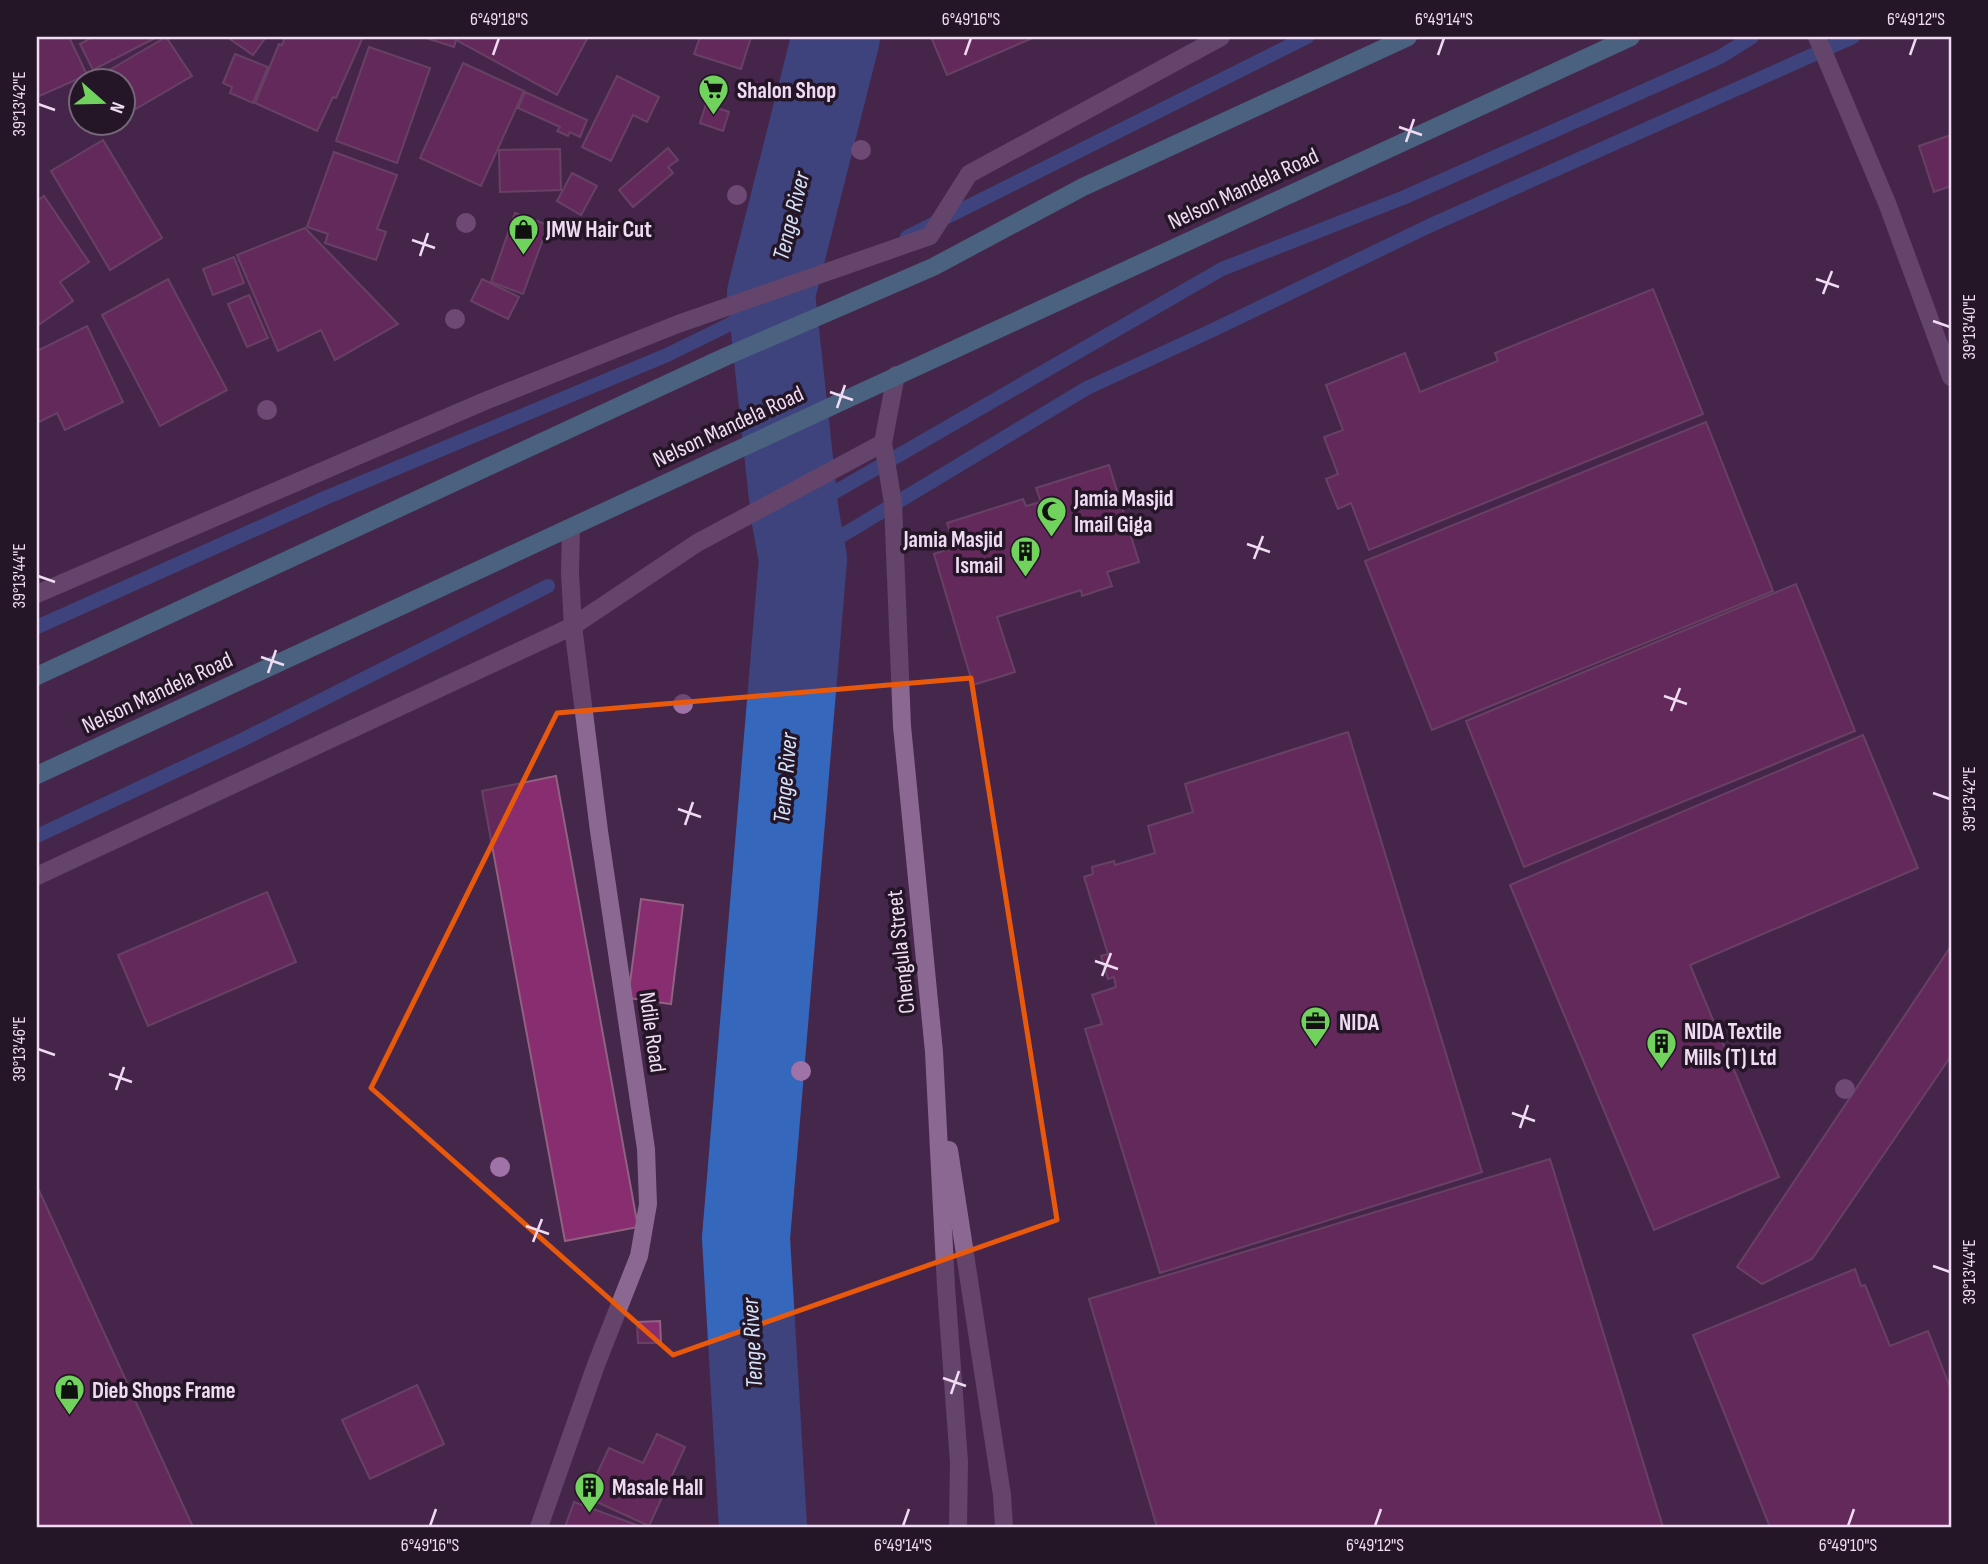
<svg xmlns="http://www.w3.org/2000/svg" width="1988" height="1564" font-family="'Sofia Sans Condensed',sans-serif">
<rect width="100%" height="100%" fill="#45274b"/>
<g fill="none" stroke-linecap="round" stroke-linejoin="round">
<g stroke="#3567bc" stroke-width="14">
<path d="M907,237L1307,37"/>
<path d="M795,515L1222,269L1405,197L1720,57L1752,37"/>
<path d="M803,559L1087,388L1213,330L1429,226L1853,37"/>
<path d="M37,627L325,498L667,355L810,285"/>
<path d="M37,836L244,739L548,586"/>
</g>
<path stroke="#3567bc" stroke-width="88" d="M763,1527L746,1238L803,559L795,515L771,294L836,37"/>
</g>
<g fill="#882d6f" stroke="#906180" stroke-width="2">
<path d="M37,37H69L87,75L37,97Z"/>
<path d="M93,37H157L93,70L80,44Z"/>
<path d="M166,37L192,76L122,117V80L94,79Z"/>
<path d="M227,37H266L253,55Z"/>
<path d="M285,37H363L336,98L333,97L317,131L255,103L279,44L282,45Z"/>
<path d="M423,37H457L454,47Z"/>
<path d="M458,37H588L557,95L456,40Z"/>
<path d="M700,37H751L741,69L694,54Z"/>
<path d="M931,37H1035L947,75Z"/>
<path d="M369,47L430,68L397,163L336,141Z"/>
<path d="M235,54L268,67L253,103L230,93L232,87L223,83Z"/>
<path d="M463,63L524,91L481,186L420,158Z"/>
<path d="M617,76L659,97L647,122L633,115L611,161L582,147Z"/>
<path d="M525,92L587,120L580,137L570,132L568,136L557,131L560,127L518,108Z"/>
<path d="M706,104L729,112L723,131L700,123Z"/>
<path d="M1951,135V186L1934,192L1919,146Z"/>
<path d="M103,140L162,238L110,270L51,171Z"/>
<path d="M668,148L678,160L668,167L673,173L633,207L619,190Z"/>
<path d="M560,149L561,190L500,192L499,150Z"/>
<path d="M334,152L397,175L377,229L386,232L376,260L325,243L328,234L307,227Z"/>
<path d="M572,173L597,186L581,215L557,201Z"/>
<path d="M44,196L89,262L60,282L73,301L40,324L37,320V201Z"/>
<path d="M515,213L548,225L523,294L491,282Z"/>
<path d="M305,228L398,324L335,360L321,330L278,351L237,255Z"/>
<path d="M234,257L244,283L213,295L203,269Z"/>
<path d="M168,279L227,390L160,426L102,315Z"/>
<path d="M482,279L519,297L508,319L471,301Z"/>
<path d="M1653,289L1703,414L1369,550L1351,503L1338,509L1326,479L1338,474L1324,437L1343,430L1326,385L1405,353L1420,392L1498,361L1495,353Z"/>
<path d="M249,295L268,338L247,347L228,304Z"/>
<path d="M87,326L123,402L65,430L57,413L37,423V351Z"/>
<path d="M1706,422L1773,591L1432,730L1365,561Z"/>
<path d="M1109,465L1139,562L1107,572L1112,586L1082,596L1081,590L997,617L1015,672L973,685L934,554L955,547L947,523L1023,499L1026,506L1041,502L1036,488Z"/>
<path d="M1796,584L1855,731L1524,867L1466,721Z"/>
<path d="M1348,732L1482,1172L1160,1273L1085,1029L1102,1024L1092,995L1116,987L1114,977L1108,979L1101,956L1108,954L1084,877L1093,874L1092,867L1114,861L1115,865L1155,853L1148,826L1193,812L1185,784Z"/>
<path d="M1863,735L1918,868L1690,965L1779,1177L1654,1230L1510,885Z"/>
<path d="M556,776L638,1227L565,1241L482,791Z"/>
<path d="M267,892L296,962L148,1026L118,955Z"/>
<path d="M641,899L683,905L671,1004L628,998Z"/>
<path d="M1951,946V1056L1812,1259L1762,1284L1737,1267Z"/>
<path d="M1550,1159L1663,1527H1157L1089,1299Z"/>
<path d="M37,1186L193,1527H37Z"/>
<path d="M1855,1269L1861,1286L1865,1285L1890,1346L1928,1331L1951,1390V1527H1770L1693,1335Z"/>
<path d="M660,1321L661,1343H638L637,1322Z"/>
<path d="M417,1385L444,1444L370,1479L342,1420Z"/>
<path d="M657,1434L685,1447L649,1526L586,1497L609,1448L643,1463Z"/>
<path d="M574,1502L642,1527H565Z"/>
</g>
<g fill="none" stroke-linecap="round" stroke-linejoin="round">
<g stroke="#8a6891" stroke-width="18">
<path d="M1817,37L1887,203L1951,377"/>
<path d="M896,375L883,443L893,503L902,726L934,1052L946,1287L959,1462L958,1527"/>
<path d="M37,594L485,401L678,324L930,236L969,174L1221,37"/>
<path d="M37,876L573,626L697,543L883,443"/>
<path d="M949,1150L1002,1495L1004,1527"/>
<path d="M539,1527L596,1365L639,1256L648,1204L646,1149L599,831L573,626L570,573L571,528"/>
</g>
<g stroke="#50a8be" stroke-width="18">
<path d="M37,676L727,356L933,267L1083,187L1408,37"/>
<path d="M37,775C568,529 1099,281 1631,37"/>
</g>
</g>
<g fill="#9f73a7">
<circle cx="861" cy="150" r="10"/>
<circle cx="737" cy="195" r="10"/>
<circle cx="466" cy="223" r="10"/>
<circle cx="455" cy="319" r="10"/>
<circle cx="267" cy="410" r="10"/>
<circle cx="683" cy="704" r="10"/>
<circle cx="801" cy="1071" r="10"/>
<circle cx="1845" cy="1089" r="10"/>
<circle cx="500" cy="1167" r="10"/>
</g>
<path d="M0 0H1988V1564H0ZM971,678L1057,1220L673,1355L371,1088L557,713Z" fill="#45274b" fill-opacity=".55" fill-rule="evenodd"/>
<path fill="none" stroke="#e8590c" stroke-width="5" stroke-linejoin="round" d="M971,678L1057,1220L673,1355L371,1088L557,713Z"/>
<path fill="none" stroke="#efdcf3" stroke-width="2.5" d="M493,55L499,38M965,55L971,38M1438,55L1444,38M1910,55L1916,38M38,104L55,110M1399,127L1422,135M1406,142L1414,119M412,240L435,248M420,256L428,233M1816,279L1839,287M1823,294L1832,271M1933,321L1950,327M830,392L853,400M837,408L845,385M1247,544L1270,552M1254,559L1263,536M38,576L55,582M261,657L284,665M268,673L276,650M1664,696L1687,704M1671,711L1680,688M1933,793L1950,799M678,809L701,817M685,825L693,802M1095,961L1118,969M1102,976L1111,953M38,1049L55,1055M109,1074L132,1082M116,1090L124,1067M1512,1113L1535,1121M1520,1128L1528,1105M526,1226L549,1234M533,1242L542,1219M1933,1266L1950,1272M943,1378L966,1386M951,1394L959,1371M430,1526L436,1509M903,1526L909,1509M1375,1526L1381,1509M1848,1526L1854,1509"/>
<defs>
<symbol id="supermarket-pin" viewBox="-11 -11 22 30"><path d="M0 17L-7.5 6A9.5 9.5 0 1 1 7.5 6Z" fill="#71d35e" stroke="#241627"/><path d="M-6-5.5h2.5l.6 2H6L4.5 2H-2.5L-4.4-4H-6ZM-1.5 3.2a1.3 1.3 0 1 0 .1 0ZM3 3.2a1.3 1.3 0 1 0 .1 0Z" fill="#111"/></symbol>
<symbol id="shop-pin" viewBox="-11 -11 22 30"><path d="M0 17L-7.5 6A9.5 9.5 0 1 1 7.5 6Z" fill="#71d35e" stroke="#241627"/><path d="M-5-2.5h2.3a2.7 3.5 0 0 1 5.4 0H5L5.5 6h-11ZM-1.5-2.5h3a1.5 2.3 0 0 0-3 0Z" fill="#111"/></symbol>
<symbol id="mosque-pin" viewBox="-11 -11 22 30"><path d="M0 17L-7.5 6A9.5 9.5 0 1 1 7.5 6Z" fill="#71d35e" stroke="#241627"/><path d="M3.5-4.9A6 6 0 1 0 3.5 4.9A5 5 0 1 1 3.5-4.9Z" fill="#111"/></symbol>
<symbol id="building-pin" viewBox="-11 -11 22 30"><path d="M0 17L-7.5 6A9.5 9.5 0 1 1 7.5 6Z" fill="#71d35e" stroke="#241627"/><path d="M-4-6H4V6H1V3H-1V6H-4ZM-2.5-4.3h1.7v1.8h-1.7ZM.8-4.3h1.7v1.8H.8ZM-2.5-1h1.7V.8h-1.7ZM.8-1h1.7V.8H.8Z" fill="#111"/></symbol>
<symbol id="office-pin" viewBox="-11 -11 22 30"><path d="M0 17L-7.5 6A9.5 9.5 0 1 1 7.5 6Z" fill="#71d35e" stroke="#241627"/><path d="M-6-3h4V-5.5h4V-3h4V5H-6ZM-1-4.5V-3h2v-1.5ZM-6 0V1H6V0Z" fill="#111"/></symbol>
</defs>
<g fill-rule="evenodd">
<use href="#supermarket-pin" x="696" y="72" width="35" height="47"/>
<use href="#shop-pin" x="506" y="212" width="35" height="47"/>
<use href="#mosque-pin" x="1034" y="494" width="35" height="47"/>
<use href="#building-pin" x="1008" y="534" width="35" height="47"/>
<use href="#office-pin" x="1298" y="1004" width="35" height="47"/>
<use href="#building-pin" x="1644" y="1026" width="35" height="47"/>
<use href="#shop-pin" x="52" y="1372" width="35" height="47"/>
<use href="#building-pin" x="572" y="1470" width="35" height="47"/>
</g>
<g text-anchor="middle" stroke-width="7" stroke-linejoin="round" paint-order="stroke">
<g font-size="23" font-weight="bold" fill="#efdcf3" stroke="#241627" text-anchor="start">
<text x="737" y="98">Shalon Shop</text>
<text x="546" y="237">JMW Hair Cut</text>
<text x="1074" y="506">Jamia Masjid<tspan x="1074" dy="26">Imail Giga</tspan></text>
<text x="1003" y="547" text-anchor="end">Jamia Masjid<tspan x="1003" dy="26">Ismail</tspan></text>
<text x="1339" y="1030">NIDA</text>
<text x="1684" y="1039">NIDA Textile<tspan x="1684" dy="26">Mills (T) Ltd</tspan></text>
<text x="92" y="1398">Dieb Shops Frame</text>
<text x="612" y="1495">Masale Hall</text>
</g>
<g font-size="23" fill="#efdcf3" stroke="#241627">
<text transform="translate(1243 188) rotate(-25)" y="8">Nelson Mandela Road</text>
<text transform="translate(728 426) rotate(-25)" y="8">Nelson Mandela Road</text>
<text transform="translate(157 692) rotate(-25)" y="8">Nelson Mandela Road</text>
<text transform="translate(900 952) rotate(-96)" y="8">Chengula Street</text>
<text transform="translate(653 1032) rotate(82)" y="8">Ndile Road</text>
</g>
<g font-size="24" font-style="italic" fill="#d5e3fa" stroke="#241627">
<text transform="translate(791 216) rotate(-76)" y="8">Tenge River</text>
<text transform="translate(785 778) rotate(-85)" y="8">Tenge River</text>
<text transform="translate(752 1343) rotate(-93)" y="8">Tenge River</text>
</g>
</g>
<rect width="1988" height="1564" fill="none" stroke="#241627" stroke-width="77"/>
<g transform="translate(102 102) rotate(110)"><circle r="33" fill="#241627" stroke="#756579" stroke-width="2"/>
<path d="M0-5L12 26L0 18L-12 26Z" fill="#71d35e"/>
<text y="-10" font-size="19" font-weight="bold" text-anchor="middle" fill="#efdcf3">N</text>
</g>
<rect x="38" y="38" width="1912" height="1488" fill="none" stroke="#efdcf3" stroke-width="2.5"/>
<g font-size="18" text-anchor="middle" fill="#efdcf3">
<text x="499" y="25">6°49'18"S</text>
<text x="971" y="25">6°49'16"S</text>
<text x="1444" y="25">6°49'14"S</text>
<text x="1916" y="25">6°49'12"S</text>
<text transform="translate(19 104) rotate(-90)" y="6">39°13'42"E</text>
<text transform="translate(1969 327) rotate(-90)" y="6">39°13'40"E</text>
<text transform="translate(19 576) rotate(-90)" y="6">39°13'44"E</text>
<text transform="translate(1969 799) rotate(-90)" y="6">39°13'42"E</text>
<text transform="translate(19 1049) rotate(-90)" y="6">39°13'46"E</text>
<text transform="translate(1969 1272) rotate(-90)" y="6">39°13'44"E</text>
<text x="430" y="1551">6°49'16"S</text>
<text x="903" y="1551">6°49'14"S</text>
<text x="1375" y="1551">6°49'12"S</text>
<text x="1848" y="1551">6°49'10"S</text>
</g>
</svg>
